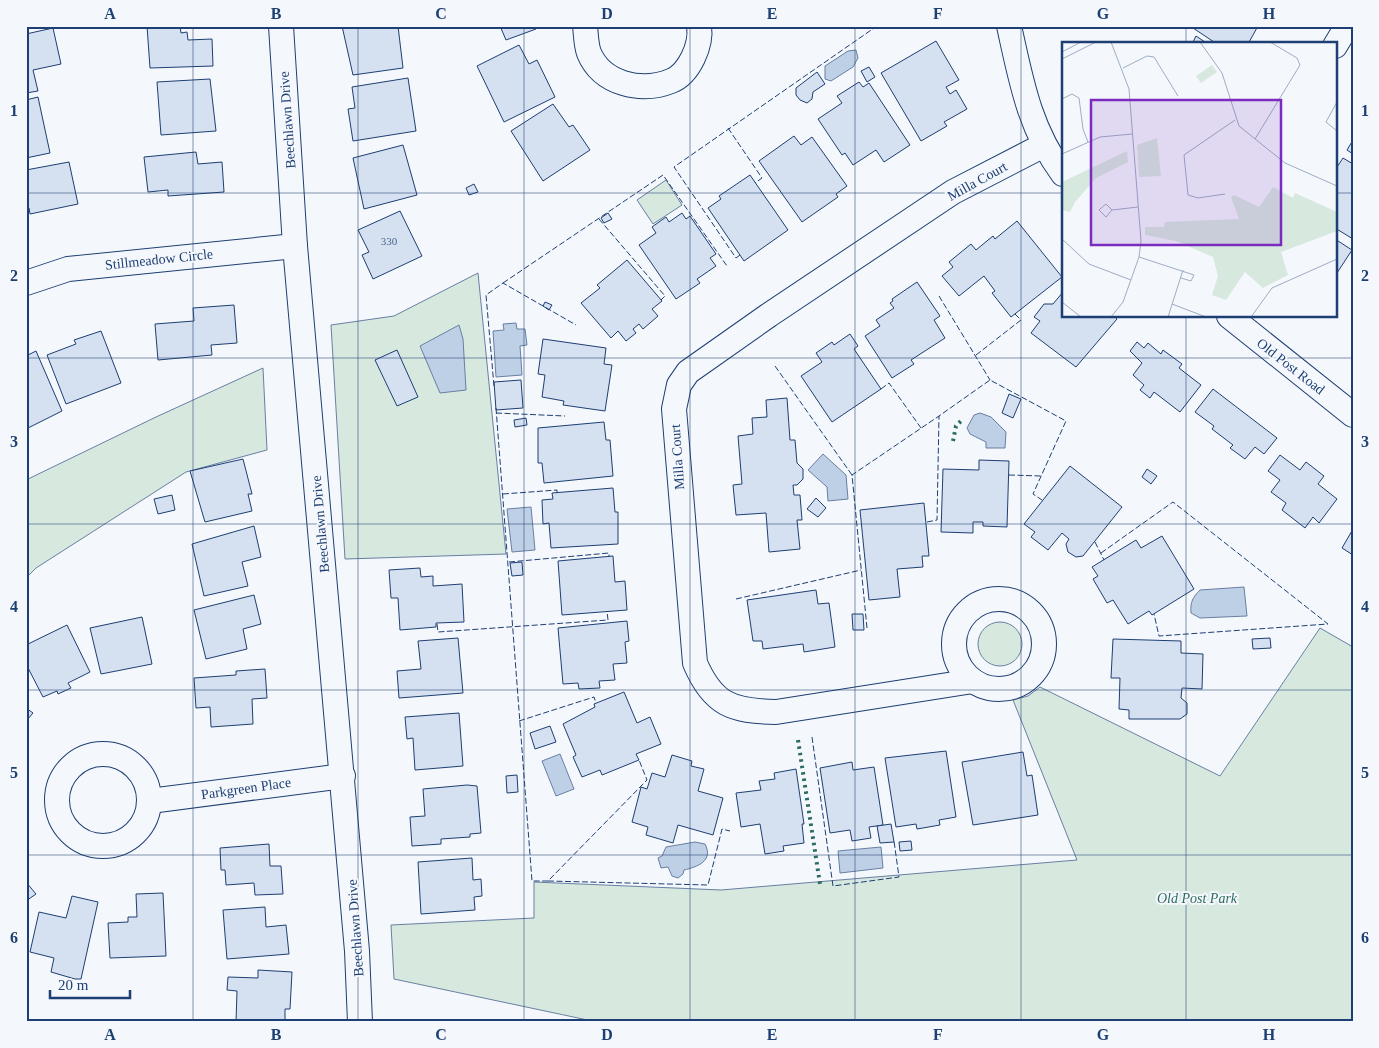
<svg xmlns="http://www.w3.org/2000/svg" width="1379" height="1048" font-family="Georgia,serif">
<rect width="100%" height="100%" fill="#f4f7fb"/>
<g fill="#d7e8df" stroke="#687fa3">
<path d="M666,180L682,205L653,224L637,200Z"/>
<path d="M478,273L506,554L345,559L331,325L394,316Z"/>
<path d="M263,368L267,450L186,472L36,568L26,578V480L156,417Z"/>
<circle cx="1000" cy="644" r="22"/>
<path d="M1320,628L1353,647V1022H597L394,979L391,925L534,918V882L721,890L1077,860L1013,700L1028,696L1040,687L1220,776Z"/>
</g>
<g fill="#bed0e5" stroke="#687fa3">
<path d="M856,50L858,58L853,67L831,81L825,79V66L848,51Z"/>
<path d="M516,323L517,329H525L527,345L520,346L522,375L496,377L493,331L504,330L503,324Z"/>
<path d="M459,325L463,339L466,390L440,393L420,346Z"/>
<path d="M980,413L991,417L1006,432L1005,448H986V442L970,434L967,428L974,415Z"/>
<path d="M823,454L846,475L848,499L828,501L827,487L808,470Z"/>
<path d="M531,507L535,550L512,552L507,509Z"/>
<path d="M1244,587L1247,616L1200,618L1191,613C1190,602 1193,597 1200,590Z"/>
<path d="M560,754L574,789L556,796L542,761Z"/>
<path d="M695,842L705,844C714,861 697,867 684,870L683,874L678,878L672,876L668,867L661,868L658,858L662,856L666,847Z"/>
<path d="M881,847L883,868L840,873L838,851Z"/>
</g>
<g fill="#d5e0f0" stroke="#1d3f73">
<path d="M147,26H180L181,33L187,32L188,40L212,39L213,66L150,68Z"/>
<path d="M342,26H398L403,68L353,75Z"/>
<path d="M500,26H535L536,29L506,40Z"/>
<path d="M1190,26H1258L1248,44H1217Z"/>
<path d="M53,28L61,64L33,70L38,91L26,93V34Z"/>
<path d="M1196,36L1208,44H1192Z"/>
<path d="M936,41L959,80L946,87L950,94L956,90L967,109L944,122L947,126L921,141L881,73Z"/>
<path d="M519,45L529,64L537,60L555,97L504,122L477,66Z"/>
<path d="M869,67L875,77L867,82L861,71Z"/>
<path d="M817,72L825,84L813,92L812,99L807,103L800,100L796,95V88Z"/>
<path d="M408,78L416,131L353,141L348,109L355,108L352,87Z"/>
<path d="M210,79L216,131L161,135L157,82Z"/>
<path d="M859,82L863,87L869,83L910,145L884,162L876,150L853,165L845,153L842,155L818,119L842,103L837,96Z"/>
<path d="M38,97L50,153L26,158V100Z"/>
<path d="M553,104L569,127L573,125L590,150L543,181L511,131Z"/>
<path d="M794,136L801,145L812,137L847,186L836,194L838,197L802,222L759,161Z"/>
<path d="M1353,140V154L1347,150Z"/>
<path d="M403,145L417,195L364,209L353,158Z"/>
<path d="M196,152L198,164L222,162L224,192L168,196V190L148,192L144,157Z"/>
<path d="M1343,158L1353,164V239L1335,228V170Z"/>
<path d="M69,162L78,204L30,214L29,208L26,209V170Z"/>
<path d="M750,175L788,230L744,261L708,208L721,199L719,196Z"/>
<path d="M474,184L478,192L469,195L466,188Z"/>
<path d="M400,211L422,256L373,279L362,255L369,252L358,230Z"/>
<path d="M608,213L612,219L604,223L601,218Z"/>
<path d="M682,213L686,219L690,216L716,254L710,258L716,266L697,279L700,283L676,299L639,245L656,233L652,227L666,217L669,222Z"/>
<path d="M1017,221L1062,277L1011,317L992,293L995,291L984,276L959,296L942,276L953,267L949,262L971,244L976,250L993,236L995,239Z"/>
<path d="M1335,239L1352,250L1335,276Z"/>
<path d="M627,260L662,301L652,309L658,316L643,329L639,324L633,329L636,333L626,341L618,331L611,338L581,303L600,288L597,285Z"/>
<path d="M917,282L940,316L934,320L945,338L911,360L914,364L892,378L865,336L880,326L876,320L894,308L890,303L893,301L892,299Z"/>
<path d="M1063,292V316H1114L1117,319L1076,367L1031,333L1040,321L1034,317L1044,304H1053Z"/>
<path d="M545,302L552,305L549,310L543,306Z"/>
<path d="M234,305L237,343L211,345L212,355L158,360L155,324L194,321L193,308Z"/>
<path d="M101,331L121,383L66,404L47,355L76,344L74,340Z"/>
<path d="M850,334L858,346L854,349L881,389L832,422L801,376L822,362L816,353L832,342L834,345Z"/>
<path d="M543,339L606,348L604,364L612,365L605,411L563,405L564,401L542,397L545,375L538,374Z"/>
<path d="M1137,342L1144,348L1148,343L1161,354L1163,350L1182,364L1179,368L1201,385L1180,412L1154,392L1150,398L1140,390L1144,385L1133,375L1142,363L1130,351Z"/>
<path d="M397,350L418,397L397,406L375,360Z"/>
<path d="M36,351L62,411L28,428L26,356Z"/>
<path d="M521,380L523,408L496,410L494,382Z"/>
<path d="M1213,389L1277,438L1264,454L1255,447L1245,459L1230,448L1233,445L1212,429L1214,426L1195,412Z"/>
<path d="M1009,394L1021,399L1013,418L1002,413Z"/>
<path d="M787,398L790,440H795L797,463L803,469V479L797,485H793L794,495H800L802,520H797L800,549L769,552L766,513L736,515L733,485L742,484L738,436L753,434L752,418L767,417L766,400Z"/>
<path d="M526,418L527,425L515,427L514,420Z"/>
<path d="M604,422L606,440H610L613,476L544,483L542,463H538V428Z"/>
<path d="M1280,455L1300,470L1306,462L1324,476L1318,484L1337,499L1319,523L1313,517L1305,528L1282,510L1286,503L1271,492L1280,480L1268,471Z"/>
<path d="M243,459L252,494H248L252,511L205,522L190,471Z"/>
<path d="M979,460L1009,461L1007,527L983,526V522H973V533L941,532L943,469L979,470Z"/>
<path d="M1070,466L1122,507L1083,556L1076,557L1068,552L1066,544L1069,539L1062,533L1048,550L1031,537L1035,532L1024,524Z"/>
<path d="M1147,469L1157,476L1151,484L1142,477Z"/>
<path d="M613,488L615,512H618V544L551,548L549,523L543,524L542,500L553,499L552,493Z"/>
<path d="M172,495L175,510L158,514L154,499Z"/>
<path d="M816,498L826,508L818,517L807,509Z"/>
<path d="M924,503L929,556H922L923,567L897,569L900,597L869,600L860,510Z"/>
<path d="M254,526L261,557L242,562L248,586L204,596L192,544Z"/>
<path d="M1353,529V555L1342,548Z"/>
<path d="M1162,536L1194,589L1152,615L1149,611L1128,624L1113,600L1107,603L1093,579L1098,576L1092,567L1136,540L1141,548Z"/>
<path d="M613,556L615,582L625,581L627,610L562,615L558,561Z"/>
<path d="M522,562L523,575L512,576L510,563Z"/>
<path d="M420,568L421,577L433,576V586L462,584L464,622L436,623V627L400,630L398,598H391L389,570Z"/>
<path d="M816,590L818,604L829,603L835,647L804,652L803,644L763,649L762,641H753L747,600Z"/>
<path d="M254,595L261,624L243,629L247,649L206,659L194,610Z"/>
<path d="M852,614H863L864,630H853Z"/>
<path d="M142,617L152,664L101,674L90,628Z"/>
<path d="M627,621L629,641L625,642L627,663L613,664L615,680L599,681L600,688L579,689L578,683L563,684L558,628Z"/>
<path d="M67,625L90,672L68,683L71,688L58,694L57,691L43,697L26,664V645Z"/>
<path d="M458,638L463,693L399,698L397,671L421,669L418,641Z"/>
<path d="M1270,638L1271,648L1253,649L1252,639Z"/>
<path d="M1113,639L1181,641V653L1203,654L1202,689L1182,688L1181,698L1187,703V714L1180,719H1129V710L1119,709L1120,678H1111Z"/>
<path d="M265,669L267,698L252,699L253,724L211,727L210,707L196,708L194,678L236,675V671Z"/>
<path d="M624,692L637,723L650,717L661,744L636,754L639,760L602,775L600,770L582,777L573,757L576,755L563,724L595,707L594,704Z"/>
<path d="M26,708L33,713L26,721Z"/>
<path d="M459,713L463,766L415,770L413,738L407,739L405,717Z"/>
<path d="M550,726L556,742L535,749L530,733Z"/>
<path d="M946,751L956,817L939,820L940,825L917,829L916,824L896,827L885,758Z"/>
<path d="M1023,752L1027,776L1032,775L1038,815L973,825L962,762Z"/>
<path d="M672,755L692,761L691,766L704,769L698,791L723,798L713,835L678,825L673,843L646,835L648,827L632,822L641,787L647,789L652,773L665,777Z"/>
<path d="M852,762L853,770L874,767L883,825L869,827L871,838L852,841L850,830L830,833L820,768Z"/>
<path d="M796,769L804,824H802L804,843L783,846L784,851L765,854L760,824L741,827L736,793L761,790L759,781L775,779L774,773Z"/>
<path d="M517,775L518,792L507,793L506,776Z"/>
<path d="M467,785L477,786L481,833L470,834V837L441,839V844L412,846L410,817L425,816L423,789Z"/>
<path d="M891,824L894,842L880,843L877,826Z"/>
<path d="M911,841L912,850L900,851L899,842Z"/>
<path d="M269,844L270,866H281L283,894L255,895L254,883L226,885L225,870H221L220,848Z"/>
<path d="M472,858L473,880L481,879L482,896L474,897L475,910L421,914L418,862Z"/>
<path d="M26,882L36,894L26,901Z"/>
<path d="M163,893L166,956L110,958L108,923L128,922V917H137L136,894Z"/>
<path d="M72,896L98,902L81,979H75L51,972L54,958L30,952L39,912L66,918Z"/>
<path d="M265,907L266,927L286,925L289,954L227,959L223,910Z"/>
<path d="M258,970L292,972L290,1009H285V1022H236L237,991L227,990L228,977L258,978Z"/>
</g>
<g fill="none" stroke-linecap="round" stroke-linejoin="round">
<defs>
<g id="street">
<path d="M281,26L295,246L357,951L360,1022"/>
<path d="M585,26C586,34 586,45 589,53C602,84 641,93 671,81C689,74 702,45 699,26"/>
<path d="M1009,26C1021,80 1029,128 1063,174"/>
<path d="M1335,46L1347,26"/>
<path d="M26,283L68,269L295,246"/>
<path d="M1229,316L1353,415"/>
<circle cx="999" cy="644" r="45"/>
<path d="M973,681L776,712C732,711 713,705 695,663L674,409L679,385L688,372L769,315L953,192L1044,145"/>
<circle cx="103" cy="800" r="46"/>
<path d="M150,801L343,776"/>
</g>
</defs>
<use href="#street" stroke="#1d3f73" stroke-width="26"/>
<use href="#street" stroke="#f4f7fb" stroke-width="24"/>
<g stroke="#2c6c60" stroke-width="4" stroke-dasharray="2.5 4" stroke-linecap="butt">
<path d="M953,441L956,426L961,421"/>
<path d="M798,740L820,884"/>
</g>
<g stroke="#1d3f73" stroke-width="1" stroke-dasharray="6 2.5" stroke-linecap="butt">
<path d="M728,128L762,178L755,183"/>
<path d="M599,219L665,296L661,300"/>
<path d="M740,255L736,258L674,167L877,26"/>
<path d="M503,283L663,175L727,266"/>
<path d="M939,296L990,380"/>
<path d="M976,355L1021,320L1015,314"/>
<path d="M775,366L852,475"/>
<path d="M494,386L486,295L503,283L576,325"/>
<path d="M881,389L889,383L921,428"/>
<path d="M496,408L532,881H548L647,780L639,760"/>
<path d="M496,413L565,416"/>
<path d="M1009,475L1041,476"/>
<path d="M503,494L557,490V493"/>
<path d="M927,522L937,520L939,416L990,380L1066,421L1033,494L1042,500"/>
<path d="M1095,542L1104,560"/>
<path d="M1101,553L1173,502L1328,624L1159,636L1154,614"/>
<path d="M509,562L609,553V557"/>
<path d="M736,599L861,570"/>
<path d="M437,624L438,632L608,620L607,611"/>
<path d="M867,628L852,475L939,416"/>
<path d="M519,721L594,697L596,703"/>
<path d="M812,737L833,886L899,877L894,841"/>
<path d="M548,881L708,885L722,829L730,831"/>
</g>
</g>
<path fill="none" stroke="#1d3f73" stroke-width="1" stroke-opacity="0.55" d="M193,26V1022M358,26V1022M524,26V1022M690,26V1022M855,26V1022M1021,26V1022M1186,26V44M26,193H1063M1335,193H1353M1186,316V1022M26,358H1353M26,524H1353M26,690H1353M26,855H1353"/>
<g text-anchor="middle" stroke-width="4" stroke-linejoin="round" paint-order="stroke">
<g font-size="11" fill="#4b6792">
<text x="389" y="245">330</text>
</g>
<g font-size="14" fill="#1d3f73" stroke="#f4f7fb">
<text transform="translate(287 120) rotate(-94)" y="5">Beechlawn Drive</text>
<text transform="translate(977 181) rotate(-29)" y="5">Milla Court</text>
<text transform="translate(159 259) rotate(-6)" y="5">Stillmeadow Circle</text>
<text transform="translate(1291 366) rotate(38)" y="5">Old Post Road</text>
<text transform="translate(677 457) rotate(-94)" y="5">Milla Court</text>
<text transform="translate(320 524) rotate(-95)" y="5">Beechlawn Drive</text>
<text transform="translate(246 788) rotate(-8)" y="5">Parkgreen Place</text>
<text transform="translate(355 928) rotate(-94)" y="5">Beechlawn Drive</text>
</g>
<g font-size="14" font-style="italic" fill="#2c6c60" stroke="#f4f7fb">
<text x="1197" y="903">Old Post Park</text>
</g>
</g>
<g transform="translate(1062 42)">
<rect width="275" height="275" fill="#f4f7fb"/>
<path d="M150,23L155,30L139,41L134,34ZM95,96L99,134L77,135L75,103ZM65,109L66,120L34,136L13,160L8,170L0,168V140ZM211,145L231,156L233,151L275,170V189L219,210L226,233L201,246L183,230L164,258L150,253L156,234L151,215L114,199L83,193V185H102L103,180L177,177L169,155L172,153L197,165Z" fill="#d7e8df"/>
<path fill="none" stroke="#9eadc5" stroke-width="1" d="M49,0L67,47L79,199L77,215L61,260L49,275M138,0L160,31L177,84L223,121L275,144M0,10L19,0M0,17L34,0M61,26L85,14L92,15L116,54M0,57L10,52L17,56L21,87L26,100M275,60L264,80L275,89M193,97L238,23L235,16L208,0M0,112L38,95L70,92M163,152L136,156L126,153L122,113L173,78M50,168L44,162L37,168L44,175L50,168L76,165M0,197L27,222L69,238M77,215L132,233L129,239L119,236M0,260L19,275M110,262L144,275M106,275L121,228M189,275L210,246L275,217"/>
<path fill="#7b2cbf" fill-opacity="0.15" stroke="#7b2cbf" stroke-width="2.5" d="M29,58H219V203H29Z"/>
<rect width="275" height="275" fill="none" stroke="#1d3f73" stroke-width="2.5"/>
</g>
<rect width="1379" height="1048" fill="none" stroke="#f4f7fb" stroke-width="55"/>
<path d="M50 990v8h80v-8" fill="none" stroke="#1d3f73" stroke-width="2.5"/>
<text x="58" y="990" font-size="15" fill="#1d3f73" stroke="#f4f7fb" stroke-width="4" paint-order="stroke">20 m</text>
<rect x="28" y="28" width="1324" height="992" fill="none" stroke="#1d3f73" stroke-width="2"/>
<g font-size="16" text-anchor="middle" font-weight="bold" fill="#1d3f73">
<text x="110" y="19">A</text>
<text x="276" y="19">B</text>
<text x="441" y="19">C</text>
<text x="607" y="19">D</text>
<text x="772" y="19">E</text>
<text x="938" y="19">F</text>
<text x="1103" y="19">G</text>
<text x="1269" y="19">H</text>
<text x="14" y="116">1</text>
<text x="1365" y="116">1</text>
<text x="14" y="281">2</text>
<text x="1365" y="281">2</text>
<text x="14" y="447">3</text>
<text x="1365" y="447">3</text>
<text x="14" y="612">4</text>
<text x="1365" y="612">4</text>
<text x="14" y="778">5</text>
<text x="1365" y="778">5</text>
<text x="14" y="943">6</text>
<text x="1365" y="943">6</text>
<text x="110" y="1040">A</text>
<text x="276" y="1040">B</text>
<text x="441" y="1040">C</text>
<text x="607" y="1040">D</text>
<text x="772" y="1040">E</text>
<text x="938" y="1040">F</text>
<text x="1103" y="1040">G</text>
<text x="1269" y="1040">H</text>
</g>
</svg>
